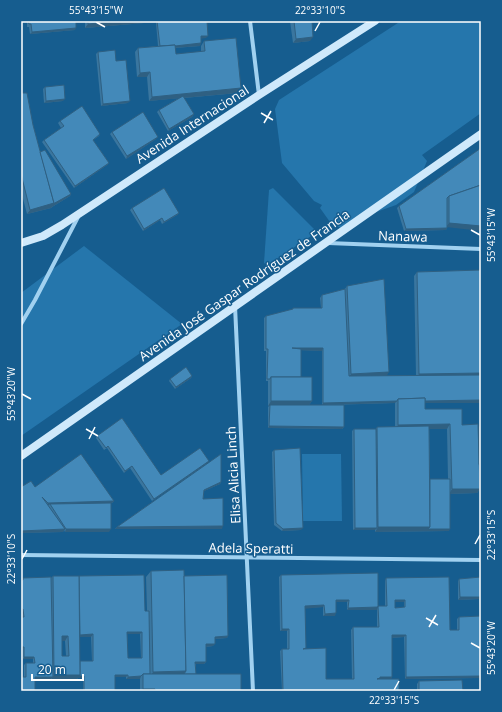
<svg xmlns="http://www.w3.org/2000/svg" width="502" height="712" font-family="'Open Sans',sans-serif">
<rect width="100%" height="100%" fill="#165d8f"/>
<g fill="#2576ac">
<path d="M401,21H481V113L422,155L427,161L414,192L396,205L362,217L344,230L330,222L320,208L322,205L314,201L282,163L275,109L279,100Z"/>
<path d="M273,188L314,229V234L268,265L264,263L269,190Z"/>
<path d="M84,246L182,324L21,436V293Z"/>
<path d="M302,454H341L342,521H303Z"/>
</g>
<g fill="none" stroke-linecap="round" stroke-linejoin="round">
<g stroke="#a1d1f0" stroke-width="4">
<path d="M250,21L259,95"/>
<path d="M328,243L481,249"/>
<path d="M235,306L253,691"/>
<path d="M21,324L35,300L78,217"/>
<path d="M21,555L481,560"/>
</g>
<g stroke="#cfe9fb" stroke-width="8">
<path d="M21,243L43,236L62,225L259,95L375,21"/>
<path d="M21,456L481,134"/>
</g>
</g>
<g fill="#3a769f" fill-rule="evenodd">
<path d="M27,21H76L75,30L30,34L29,27H27Z"/>
<path d="M85,21H207L206,38H201L200,46L175,48L176,54L201,52V46L204,41L238,93L184,98L194,114L192,117L168,131L157,112L159,110L179,98L149,101L147,77H137L135,52L138,48L158,46L156,23V22L85,28Z"/>
<path d="M290,21H316L312,22L310,41L293,43Z"/>
<path d="M98,52L116,61L128,103L101,106L96,54Z"/>
<path d="M45,87L63,101L44,103L43,89Z"/>
<path d="M21,93L33,125L40,152L71,194L70,196L52,207L51,208L27,214L21,191Z"/>
<path d="M60,121L100,134L99,136L93,140L109,163L107,165L74,188L42,142L44,140L61,128L58,123Z"/>
<path d="M112,132L156,139L126,159L110,134Z"/>
<path d="M481,148L446,230L404,231L397,208L399,206Z"/>
<path d="M132,208L179,213L177,215L162,224L160,220L143,231L130,210Z"/>
<path d="M481,270V403H425V409L462,425L479,466L480,489L477,493L450,494L449,531L375,532V530H353L352,431L354,429H376L377,427H395V403L330,405L344,427L342,429L268,428V407L269,406H268V381H266V351H264V318L266,316L292,310L293,308H321L320,298L322,295L345,289L347,286L386,376H416L414,276L417,272ZM301,350L322,351V405H309L312,401L301,377ZM429,429H447L448,479H430Z"/>
<path d="M192,376L191,378L175,389L169,381L170,379Z"/>
<path d="M97,436L161,475L208,463L221,482L220,484L204,491L203,499L222,529H115L117,527L199,469L152,501L130,468L124,473L107,448L104,450L96,438Z"/>
<path d="M274,450L301,530L282,531L274,525L272,452Z"/>
<path d="M21,487H35L114,501L112,503H111L109,532H65L64,530L63,532L21,533Z"/>
<path d="M151,571L184,576L228,636L227,638L215,639L213,646L206,647V662L204,664H196V674L241,691H140V679H126V677H115V691H83V678H78L77,679L51,680V679H35L24,677V665L26,663H33V659H23L22,611H21V580L23,578H51L53,576L145,611H147L146,577ZM127,634H140L141,658H128ZM80,637H91L92,661H80ZM62,641H65L66,656H62Z"/>
<path d="M281,575L378,606H385V581L386,578L450,630H457V619L459,617L480,616L479,599L458,600V581L459,579L481,577V678L405,679L404,637L392,638V677L391,679L399,691H282L280,651L282,649H287V631H280L279,577ZM336,602H347V610L377,609V627H353L351,630L352,679H326L305,649V608L323,607V616H335ZM395,602H404V607L395,608Z"/>
<path d="M419,681L463,691H417V684Z"/>
</g>
<g fill="#2f6082">
<path d="M120,21H157L156,22L85,28L88,24Z"/>
<path d="M76,28L75,30L30,34L32,32Z"/>
<path d="M201,36H208L206,38L199,39Z"/>
<path d="M313,37L310,41L293,43L296,39Z"/>
<path d="M201,43L200,46L158,49L160,47Z"/>
<path d="M150,72L147,77H137L140,73Z"/>
<path d="M241,88L238,93L149,101L152,97Z"/>
<path d="M65,99L63,101L44,103L46,101Z"/>
<path d="M130,101L128,103L101,106L103,104Z"/>
<path d="M194,114L192,117L168,131L169,129Z"/>
<path d="M158,137L156,139L126,159L127,156Z"/>
<path d="M109,163L107,165L74,188L75,186Z"/>
<path d="M71,194L70,196L52,207L51,208L27,214L30,210Z"/>
<path d="M179,213L177,215L162,224L164,222Z"/>
<path d="M162,218L160,220L143,231L144,229Z"/>
<path d="M449,223L481,226V231L446,227Z"/>
<path d="M447,228L446,230L404,231L406,229Z"/>
<path d="M292,348H323L322,351L291,350Z"/>
<path d="M389,372L386,377L348,379L351,374Z"/>
<path d="M481,373V377L416,378L419,374Z"/>
<path d="M192,376L191,378L175,389L176,387Z"/>
<path d="M481,400V403H398V401Z"/>
<path d="M271,401H312L309,405L268,406Z"/>
<path d="M397,401L395,403L322,405L323,403Z"/>
<path d="M450,424L447,429H395L398,425Z"/>
<path d="M269,426L344,427L342,429L268,428Z"/>
<path d="M209,461L208,463L152,501L154,499Z"/>
<path d="M132,466L130,468L124,473L125,471Z"/>
<path d="M221,482L220,484L202,492L204,490Z"/>
<path d="M452,489H480L477,493L449,494Z"/>
<path d="M114,501L112,503L51,505L50,504L49,505L46,506L48,503Z"/>
<path d="M223,526L222,529H115L117,527Z"/>
<path d="M378,527H430L450,529L449,531L375,532Z"/>
<path d="M303,528L301,530L282,531L283,529Z"/>
<path d="M355,528H377L375,530H353Z"/>
<path d="M65,529L63,532L21,533V531Z"/>
<path d="M66,529H111L109,532H65Z"/>
<path d="M460,597H481L479,599L458,600Z"/>
<path d="M336,600H349L347,602H334Z"/>
<path d="M395,600H405L404,602H394Z"/>
<path d="M324,605L323,607L303,609L305,606Z"/>
<path d="M378,607L377,610H347L348,608Z"/>
<path d="M336,613L335,616H323L325,614Z"/>
<path d="M282,629H289L287,631H280Z"/>
<path d="M127,632H142L140,634H126Z"/>
<path d="M93,634L91,637H77L78,635Z"/>
<path d="M392,635H406L404,637L390,638Z"/>
<path d="M62,636H68L65,641H59Z"/>
<path d="M228,636L227,638L213,639L215,637Z"/>
<path d="M206,644H215L213,646L204,647Z"/>
<path d="M24,657H34L33,659H23Z"/>
<path d="M195,662H206L204,664H194Z"/>
<path d="M186,671L181,678L149,679L153,672Z"/>
<path d="M54,675H80L84,676L83,678H78L77,679L51,680Z"/>
<path d="M115,675H128L126,677H114Z"/>
<path d="M141,676L140,679H126L128,677Z"/>
<path d="M481,676V678L405,679L406,677Z"/>
<path d="M35,677H53L51,679H34Z"/>
<path d="M380,677H392L391,679L378,680Z"/>
<path d="M143,689H155L154,691H142Z"/>
</g>
<g fill="#4389b9" stroke="#2f6082" fill-rule="evenodd">
<path d="M28,21H76V28L32,32L31,24H29Z"/>
<path d="M88,21H120L88,24Z"/>
<path d="M157,21H207L208,36H201V43L175,46V45L160,46Z"/>
<path d="M294,21H312L313,37L296,39Z"/>
<path d="M236,38L241,88L152,97L150,72L140,73L138,48L175,45L176,54L205,51L204,41Z"/>
<path d="M115,50L116,61L126,60L130,101L103,104L98,52Z"/>
<path d="M64,85L65,99L46,101L45,87Z"/>
<path d="M21,93H27L33,125L54,203L30,210L21,174Z"/>
<path d="M183,96L194,114L169,129L159,110Z"/>
<path d="M82,106L100,134L93,140L109,163L75,186L44,140L64,126L60,121Z"/>
<path d="M143,112L158,137L127,156L112,132Z"/>
<path d="M481,148V185L449,196L447,198V228L406,229L399,206Z"/>
<path d="M45,150L71,194L53,204L54,203L40,152Z"/>
<path d="M481,185V226L449,223V196Z"/>
<path d="M164,188L179,213L164,222L162,218L144,229L132,208Z"/>
<path d="M481,270V373L419,374L417,272Z"/>
<path d="M384,279L389,372L351,374L347,286Z"/>
<path d="M345,289L349,376L481,375V400L425,401V398L398,399L397,401L323,403V348H292L301,349V377H271L270,379H267L268,349H266V316L293,309V308H322V295Z"/>
<path d="M186,367L192,376L176,387L170,379Z"/>
<rect x="271" y="377" width="41" height="24"/>
<path d="M425,398V409H462V425L478,424L480,489H452L450,424L398,425V399Z"/>
<path d="M270,405H344V427L269,426Z"/>
<path d="M122,418L161,475L200,448L209,461L154,499L132,466L125,471L108,446L106,448L97,436Z"/>
<path d="M429,426L430,527H378L377,427Z"/>
<rect x="479" y="426" width="2" height="38"/>
<path d="M354,429H376L377,528H355Z"/>
<path d="M300,448L303,528L283,529L276,523L274,450Z"/>
<path d="M81,454L114,501L48,503L42,497L65,529L21,531V487L31,481L35,487Z"/>
<path d="M221,454V482L204,490L203,499L223,498V526L117,527Z"/>
<path d="M430,479H450V529H428L430,527Z"/>
<path d="M111,503V529H66L50,504Z"/>
<path d="M184,570L186,671L153,672L151,571Z"/>
<path d="M378,573V607L348,608L349,600H336V613L325,614L324,605L305,606L306,648L303,649L326,648V679H354L353,627H379L378,606H387L386,578L449,577L450,630H459V617L481,616V676L406,677V635H392V677H380V678L377,679H399V691H283L282,649H289V629H282L281,575ZM395,600H405V607L395,608Z"/>
<path d="M144,575L145,611H149L150,674H143L141,676L128,677V675H115V691H84V676H80V661H93V634L80,635L79,576ZM127,632H142V658H128Z"/>
<path d="M227,575L228,636L215,637V644H206V662H195L196,674H184L186,671L184,576Z"/>
<path d="M53,576H79L80,675H54ZM62,636H68L69,656H62Z"/>
<path d="M51,577L53,677H35V691H21V677H26V663H35L34,657H24V647H21V617H24L23,609H21V580H23V578Z"/>
<path d="M481,577V597H460L459,579Z"/>
<path d="M143,674H241V691H155V689H143Z"/>
<path d="M462,680L463,691H419V681Z"/>
</g>
<path fill="none" stroke="#fff" stroke-width="1.5" d="M96,22L105,27M315,31L320,22M261,113L273,120M264,123L271,111M471,230L480,235M22,394L31,399M86,429L98,436M89,439L95,427M475,544L480,535M22,559L27,550M426,618L438,625M429,627L436,615M471,643L480,648M394,690L399,681"/>
<g text-anchor="middle" stroke-width="3" stroke-linejoin="round" paint-order="stroke">
<g font-size="13" fill="#fff" stroke="#165d8f">
<text transform="translate(192 124) rotate(-33)" y="5">Avenida Internacional</text>
<text transform="translate(403 236) rotate(2)" y="5">Nanawa</text>
<text transform="translate(244 285) rotate(-35)" y="5">Avenida José Gaspar Rodríguez de Francia</text>
<text transform="translate(233 475) rotate(-93)" y="5">Elisa Alicia Linch</text>
<text transform="translate(251 548) rotate(1)" y="5">Adela Speratti</text>
</g>
</g>
<rect width="502" height="712" fill="none" stroke="#165d8f" stroke-width="44"/>
<path d="M32 674v6h51v-6" fill="none" stroke="#ffffff" stroke-width="2"/>
<text x="38" y="674" font-size="12" fill="#ffffff" stroke="#165d8f" stroke-width="3" paint-order="stroke">20 m</text>
<rect x="22" y="22" width="458" height="668" fill="none" stroke="#fff" stroke-width="1.5"/>
<g font-size="10" text-anchor="middle" fill="#fff">
<text x="96" y="14">55°43'15"W</text>
<text x="320" y="14">22°33'10"S</text>
<text transform="translate(491 235) rotate(-90)" y="4">55°43'15"W</text>
<text transform="translate(11 394) rotate(-90)" y="4">55°43'20"W</text>
<text transform="translate(491 535) rotate(-90)" y="4">22°33'15"S</text>
<text transform="translate(11 559) rotate(-90)" y="4">22°33'10"S</text>
<text transform="translate(491 648) rotate(-90)" y="4">55°43'20"W</text>
<text x="394" y="704">22°33'15"S</text>
</g>
</svg>
